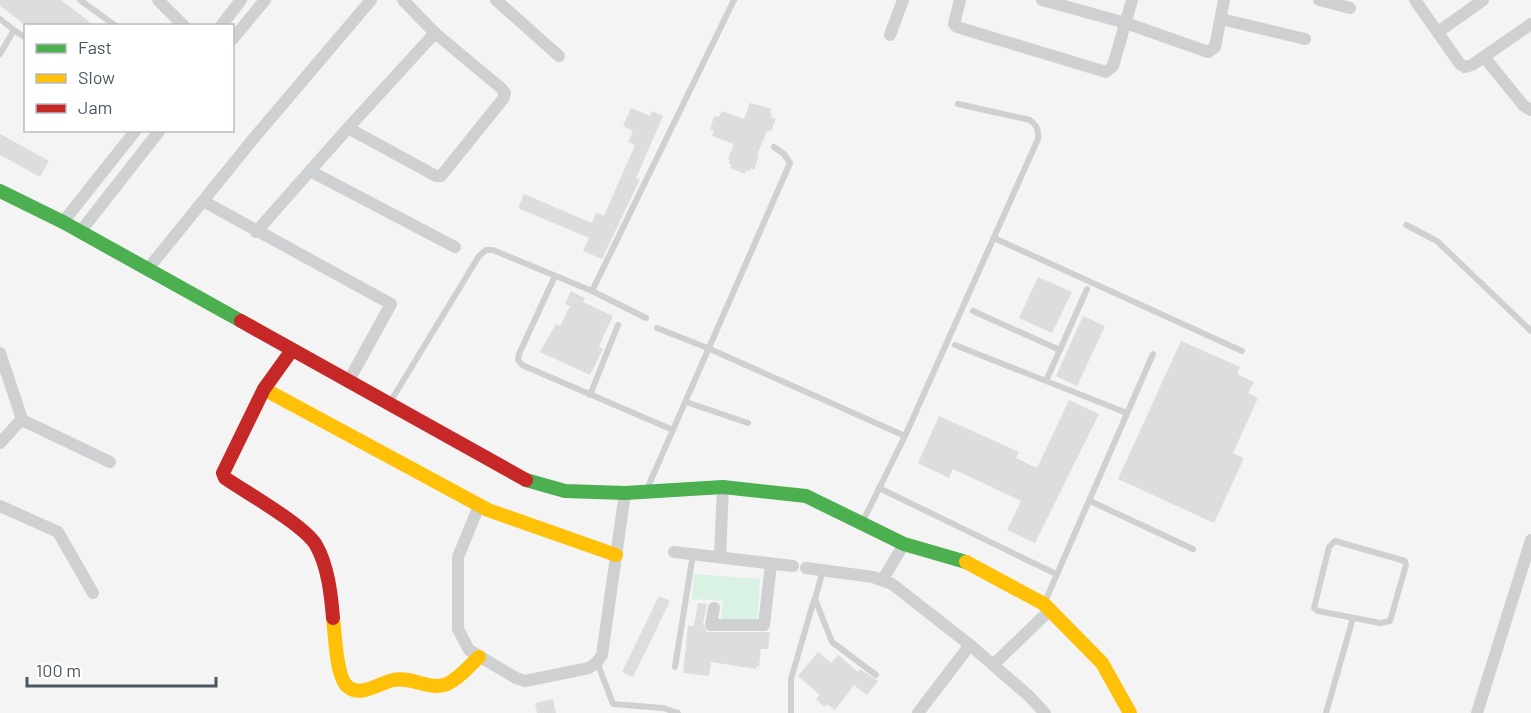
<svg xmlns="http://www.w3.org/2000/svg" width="1531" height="713" font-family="Barlow,sans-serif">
<rect width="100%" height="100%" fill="#f4f4f4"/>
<path fill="#d9f2e3" d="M694,574L760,579L757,623L721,621L723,601L692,599Z"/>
<g fill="#ddddde">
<path d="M0,0H61L95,26H27L0,6Z"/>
<path d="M750,103L772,109L770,113L772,114L771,118L776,119L771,131H767L757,155L759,156L754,170L751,168L750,172L746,170L745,174L730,168L732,165L729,164L730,160L728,159L734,144L712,136L714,130L710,129L714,117L720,116L722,111L744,119Z"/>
<path d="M631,108L650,116L652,111L663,116L636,178L640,179L602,259L583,251L589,238L518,208L524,194L592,223L596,213L604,216L635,145L628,142L633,131L623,126Z"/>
<path d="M0,134L49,161L40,177L0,155Z"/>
<path d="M1038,277L1072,292L1052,333L1019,318Z"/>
<path d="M571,291L585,298L583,302L613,316L602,339L599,347L603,349L590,375L540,352L556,324L560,326L570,306L565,304Z"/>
<path d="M1083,316L1105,326L1077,386L1056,376Z"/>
<path d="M1181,341L1240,367L1237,374L1254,382L1248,393L1258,398L1233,453L1244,458L1214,523L1118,479Z"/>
<path d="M1069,400L1099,414L1035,543L1007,530L1021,501L953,469L949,478L918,463L939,416L1019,452L1016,458L1037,468Z"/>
<path d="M659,596L670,601L633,677L622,672Z"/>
<path d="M698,603L707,604L703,624L707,632H770L768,649H761L759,667L756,666V669L711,662L709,676L683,673L688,625L694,626Z"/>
<path d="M818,652L831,663L838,655L858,672L860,669L878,681L867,695L854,685L835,710L827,704L824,707L816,699L820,695L798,676Z"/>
<path d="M553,699L556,713H537L535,703Z"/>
</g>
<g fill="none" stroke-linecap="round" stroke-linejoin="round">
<g stroke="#ced0d2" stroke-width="6">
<path d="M80,0L116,26"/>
<path d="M0,19L14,30"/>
<path d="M0,54L14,30L26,38"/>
<path d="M1406,225L1437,241L1531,331"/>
<path d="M994,238L1242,351"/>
<path d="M555,276L519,354L518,360L522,365L673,430"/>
<path d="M592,291L734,0"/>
<path d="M973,311L1060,350"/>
<path d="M657,328L710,349L905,436"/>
<path d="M955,345L1127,413"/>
<path d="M1046,381L1087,289"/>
<path d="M590,395L618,325"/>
<path d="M686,402L748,423"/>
<path d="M389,404L479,256L486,250H493L592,291L646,318"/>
<path d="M879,488L1056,574"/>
<path d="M647,489L790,163L784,154L774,147"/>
<path d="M1090,501L1193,549"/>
<path d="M862,523L905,436L1038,139C1039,130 1037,126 1030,120L958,104"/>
<path d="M1335,541L1405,561L1406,565L1390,621L1380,623L1318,611L1314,608L1329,547Z"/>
<path d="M823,570L815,599L832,642L876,675"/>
<path d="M1044,604L1153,354"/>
<path d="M597,662L613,704L663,708L678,713"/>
<path d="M675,667L693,554"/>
<path d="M791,713V679L814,600"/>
<path d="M1326,713L1353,618"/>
</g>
<g stroke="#ced0d2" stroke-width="12">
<path d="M158,0L184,26"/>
<path d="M496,0L559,56"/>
<path d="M960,0L954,24L957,27L1106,72L1113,66L1132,0"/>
<path d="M1042,0L1126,23L1208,52L1215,47L1224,0"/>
<path d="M1319,0L1350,8"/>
<path d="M1415,0L1460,64L1465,67L1472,65L1531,24"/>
<path d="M1221,19L1305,39"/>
<path d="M221,26L241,0"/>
<path d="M1438,32L1483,0"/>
<path d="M890,35L903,0"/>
<path d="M232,40L265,0"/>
<path d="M1484,57L1524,106L1531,110"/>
<path d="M348,128L436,176H441L503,99L505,93L501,88L435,33L403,0"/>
<path d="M310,171L455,247"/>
<path d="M203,201L391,304L348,382"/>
<path d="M63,222L136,130"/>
<path d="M80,232L160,130"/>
<path d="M256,232L348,128L435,33"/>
<path d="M147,270L254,138L371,0"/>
<path d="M0,353L22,419L0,443"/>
<path d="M22,420L110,462"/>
<path d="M0,506L58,532L93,593"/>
<path d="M479,506L458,557V629L469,650L516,678L525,681L589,668L597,662L602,655L625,493"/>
<path d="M674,552L793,566"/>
<path d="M720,557L723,487"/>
<path d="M806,568L873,577L892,584L970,645L1029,696L1045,713"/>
<path d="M883,579L904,544"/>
<path d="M714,608L711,625H764L771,564"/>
<path d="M993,665L1050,610"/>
<path d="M918,713L970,645"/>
<path d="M1477,713L1531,540"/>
</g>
<g stroke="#4caf50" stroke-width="14">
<path d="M0,191L63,222L241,321"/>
<path d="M526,480L565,491L625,493L723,487L806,496L904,544L966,562"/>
</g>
<g stroke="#ffc107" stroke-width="14">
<path d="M264,389L488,510L616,555"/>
<path d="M966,562L1044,604L1102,663L1130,713"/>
<path d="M333,618C335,634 336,674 346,685C359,699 379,683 393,680C412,676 430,691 447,684C460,678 469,666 479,657"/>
</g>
<g stroke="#c62828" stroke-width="14">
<path d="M241,321L526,480"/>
<path d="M292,350L264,389L223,473L225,478C247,493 304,525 316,545C328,566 331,594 333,618"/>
</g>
</g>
<rect x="24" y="24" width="210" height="108" fill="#ffffff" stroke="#b7bbc0" stroke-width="1.5"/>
<rect x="36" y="44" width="30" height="9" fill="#4caf50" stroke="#b7bbc0" stroke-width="1.5"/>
<text x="78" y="54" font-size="18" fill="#4a5661">Fast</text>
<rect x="36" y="74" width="30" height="9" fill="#ffc107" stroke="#b7bbc0" stroke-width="1.5"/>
<text x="78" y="84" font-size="18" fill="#4a5661">Slow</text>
<rect x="36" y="104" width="30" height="9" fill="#c62828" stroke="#b7bbc0" stroke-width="1.5"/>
<text x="78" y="114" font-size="18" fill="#4a5661">Jam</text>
<path d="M27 677v9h189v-9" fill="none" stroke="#4a5661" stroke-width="3"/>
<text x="36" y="677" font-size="18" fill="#4a5661" stroke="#ffffff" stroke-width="4.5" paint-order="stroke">100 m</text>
</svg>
